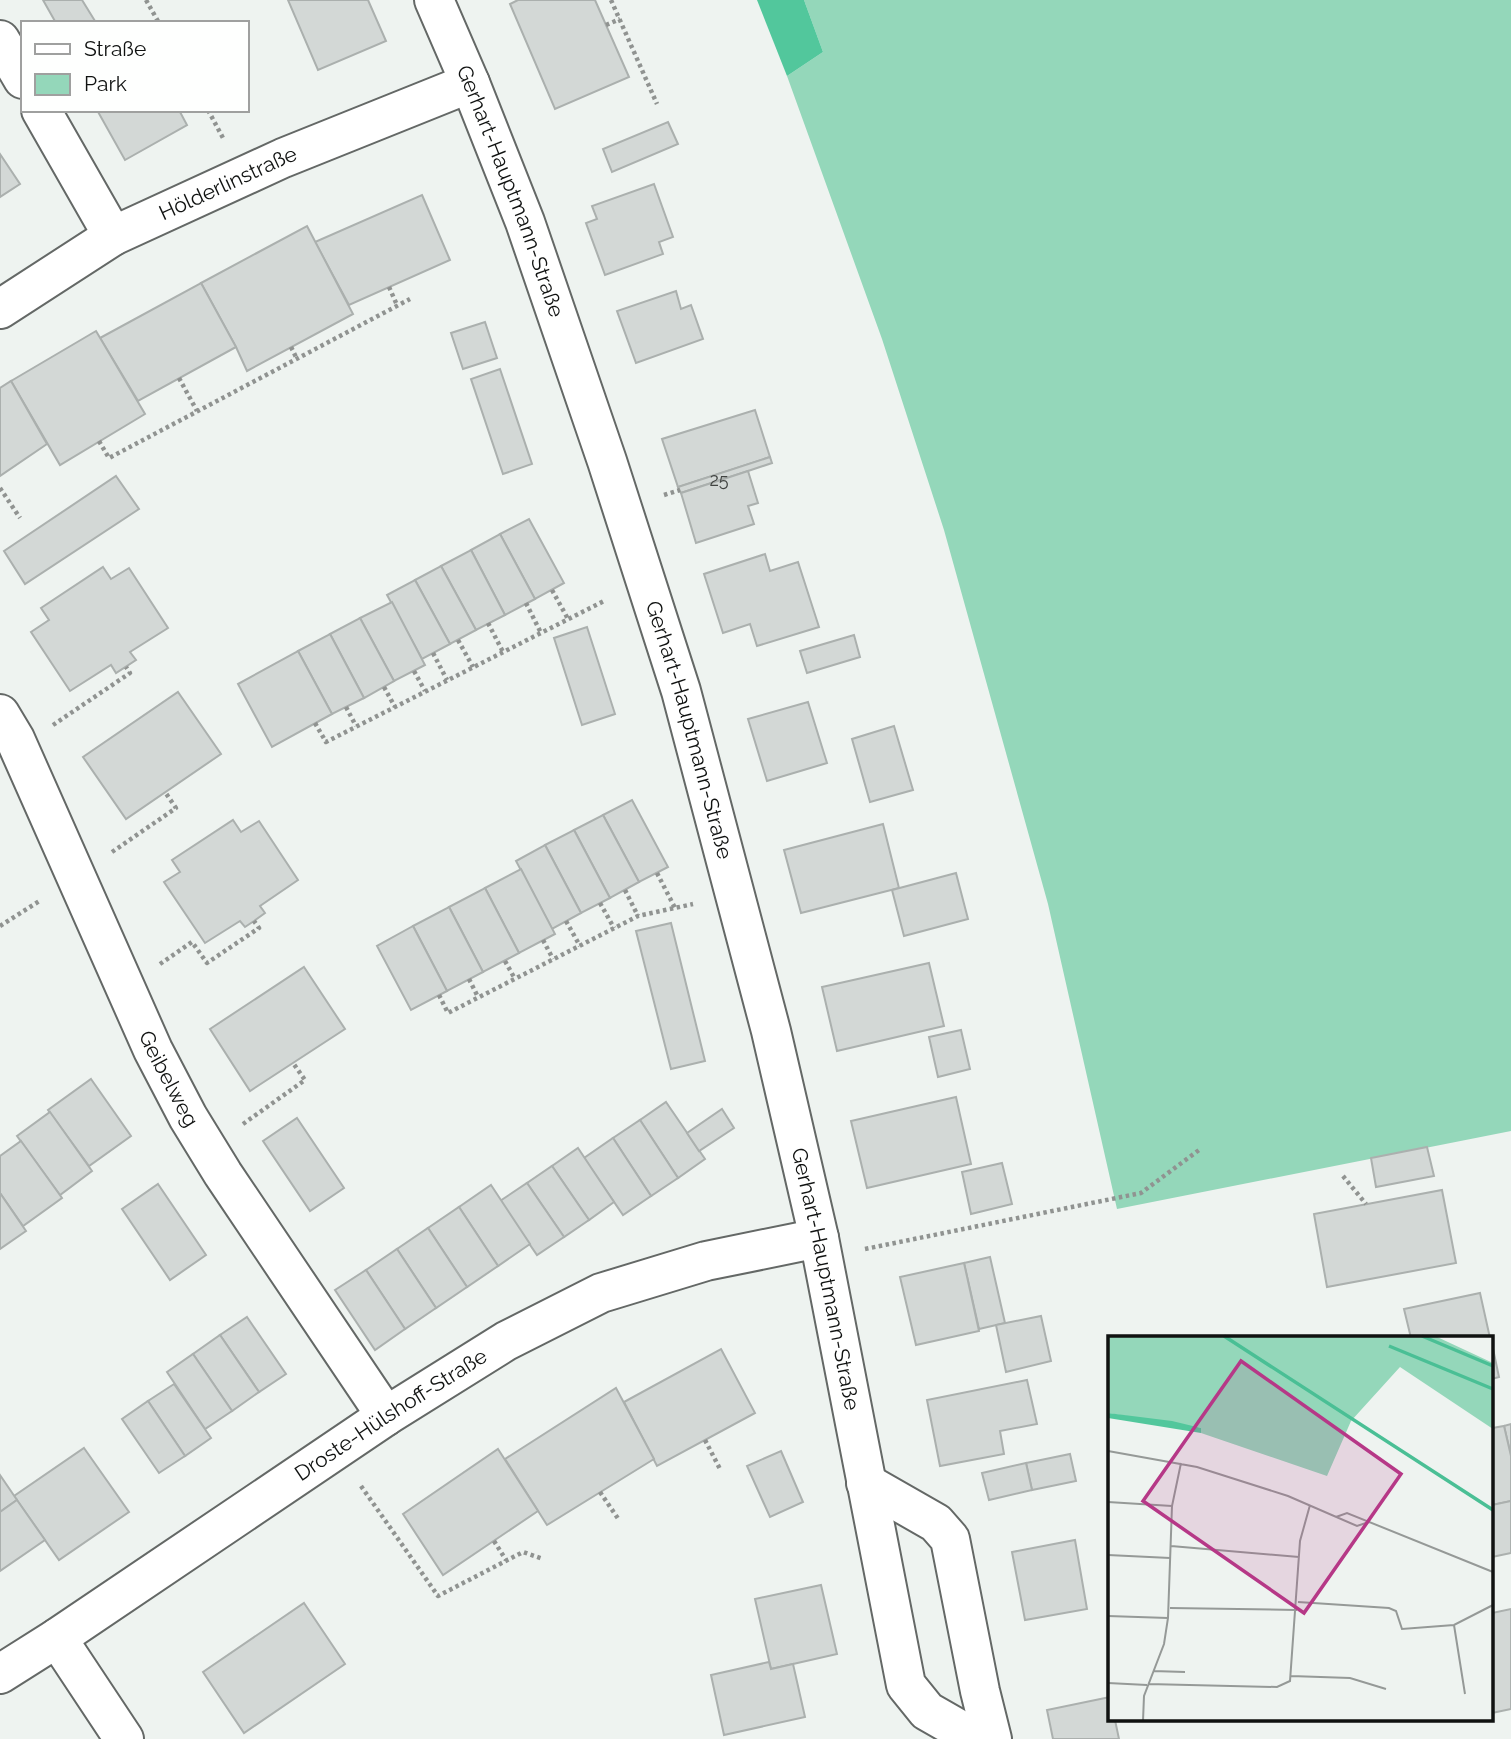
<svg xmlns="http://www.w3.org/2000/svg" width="1511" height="1739" font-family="Raleway,sans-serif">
<rect width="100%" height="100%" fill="#eef3f0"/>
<path fill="#94d7ba" d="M804,0H1511V1131L1117,1209L1048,904L944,530L882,339L787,76L823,52Z"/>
<path fill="#52c79c" d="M757,0H804L823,52L787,76Z"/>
<g fill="#d3d8d6" stroke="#abb0ae" stroke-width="2">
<path d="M43,0H82L95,21L91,23H56Z"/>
<path d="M288,0H368L386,41L318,70Z"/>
<path d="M518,0H595L629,77L555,109L510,4Z"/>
<path d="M97,110H179L187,125L125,160Z"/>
<path d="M668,122L678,144L612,172L603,149Z"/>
<path d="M0,154L20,184L0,197Z"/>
<path d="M654,184L673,237L659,242L663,254L605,275L586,223L597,219L592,206Z"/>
<path d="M422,195L450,260L349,305L315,242Z"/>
<path d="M307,226L353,314L247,371L236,347L201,283Z"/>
<path d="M201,283L236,347L138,401L100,338Z"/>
<path d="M676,291L681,309L691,305L703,339L636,363L617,311Z"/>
<path d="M485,322L497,358L463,369L451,333Z"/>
<path d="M96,331L145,414L60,465L11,381Z"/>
<path d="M500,369L532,464L503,474L471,379Z"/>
<path d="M11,381L47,444L0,476V388Z"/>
<path d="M755,410L770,457L678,487L662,439Z"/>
<path d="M770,457L772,463L748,471L681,493L678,487Z"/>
<path d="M748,471L758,503L748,506L754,524L696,543L681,493Z"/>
<path d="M116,476L139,509L25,584L4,551Z"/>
<path d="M529,519L564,583L535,599L500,534Z"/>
<path d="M500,534L535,599L505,615L471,550Z"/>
<path d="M471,550L505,615L476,630L441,566Z"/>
<path d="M765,554L770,571L798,562L819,627L757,646L750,624L723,633L704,574Z"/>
<path d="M441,566L476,630L450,644L415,580Z"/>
<path d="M103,567L111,579L129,568L168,628L130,652L136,660L116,673L111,665L70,691L31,632L49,620L41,608Z"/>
<path d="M415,580L450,644L422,659L387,595Z"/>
<path d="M392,602L425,665L394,681L360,618Z"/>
<path d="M360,618L394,681L364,698L330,634Z"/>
<path d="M587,627L615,714L582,725L554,638Z"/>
<path d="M330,634L364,698L332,714L298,651Z"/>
<path d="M854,635L860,657L807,673L800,651Z"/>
<path d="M298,651L332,714L272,747L238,684Z"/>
<path d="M178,692L221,754L126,819L83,757Z"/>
<path d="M808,702L827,763L767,781L748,719Z"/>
<path d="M894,726L913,790L870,802L852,739Z"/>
<path d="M632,800L668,867L639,882L603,815Z"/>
<path d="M603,815L639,882L610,898L574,830Z"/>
<path d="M233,820L241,832L259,821L298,880L260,906L265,913L254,921L245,927L240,921L205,943L164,882L180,872L172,860Z"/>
<path d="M883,824L899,888L801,913L784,850Z"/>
<path d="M574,830L610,898L581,913L545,845Z"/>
<path d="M545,845L581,913L552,929L516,861Z"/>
<path d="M521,869L555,934L519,953L485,888Z"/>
<path d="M956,873L968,919L904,936L892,890Z"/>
<path d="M485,888L519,953L483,972L449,907Z"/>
<path d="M449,907L483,972L447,991L413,926Z"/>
<path d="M671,923L705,1061L671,1069L636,931Z"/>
<path d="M413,926L447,991L411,1010L377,946Z"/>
<path d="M929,963L944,1026L837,1051L822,987Z"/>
<path d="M304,967L345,1029L250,1091L210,1029Z"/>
<path d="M961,1030L970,1069L938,1077L929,1037Z"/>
<path d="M91,1079L131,1136L89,1166L48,1110Z"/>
<path d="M956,1097L971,1164L867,1188L851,1121Z"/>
<path d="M666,1102L705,1159L678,1178L640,1120Z"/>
<path d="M722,1109L734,1128L699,1151L687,1133Z"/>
<path d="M50,1112L92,1171L60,1195L17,1136Z"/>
<path d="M297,1118L344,1188L310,1211L263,1141Z"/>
<path d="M640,1120L678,1178L651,1196L613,1138Z"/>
<path d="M613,1138L651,1196L623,1215L584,1158Z"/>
<path d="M21,1141L62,1198L23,1226L0,1193V1156Z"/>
<path d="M1427,1147L1434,1176L1376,1187L1371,1158Z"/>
<path d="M578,1148L614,1202L589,1220L552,1166Z"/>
<path d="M1002,1163L1012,1204L971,1214L962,1172Z"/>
<path d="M552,1166L589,1220L564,1237L527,1183Z"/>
<path d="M527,1183L564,1237L537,1255L500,1201Z"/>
<path d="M158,1184L206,1255L170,1280L122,1209Z"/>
<path d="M491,1185L530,1244L498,1266L459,1207Z"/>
<path d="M1442,1190L1456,1263L1327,1287L1314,1214Z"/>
<path d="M0,1193L26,1231L0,1249Z"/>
<path d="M459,1207L498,1266L467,1287L428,1228Z"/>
<path d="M428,1228L467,1287L436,1308L397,1249Z"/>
<path d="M397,1249L436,1308L405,1329L366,1270Z"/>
<path d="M990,1257L1005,1323L979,1329L964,1263Z"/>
<path d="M964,1263L979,1331L916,1345L900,1277Z"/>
<path d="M366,1270L405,1329L375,1350L335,1290Z"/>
<path d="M1480,1293L1490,1338H1411L1404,1309Z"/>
<path d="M1041,1316L1051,1361L1006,1372L996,1325Z"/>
<path d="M247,1317L286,1374L259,1392L220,1335Z"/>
<path d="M220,1335L259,1392L232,1411L193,1354Z"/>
<path d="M1492,1344L1499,1377L1492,1379Z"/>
<path d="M721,1349L755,1413L657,1466L624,1402Z"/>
<path d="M193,1354L232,1411L205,1429L167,1372Z"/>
<path d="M1027,1380L1037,1424L1000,1431L1004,1454L940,1466L927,1400Z"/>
<path d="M174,1384L211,1438L185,1456L148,1401Z"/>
<path d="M616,1388L654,1459L547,1525L505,1459Z"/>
<path d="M148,1401L185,1456L159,1473L122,1419Z"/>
<path d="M1511,1424V1456L1504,1426Z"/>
<path d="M1504,1426L1511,1456V1501L1492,1505V1428Z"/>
<path d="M84,1448L129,1512L59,1560L14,1496Z"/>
<path d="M498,1449L538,1511L443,1575L403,1514Z"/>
<path d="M781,1451L803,1502L770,1517L747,1466Z"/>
<path d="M1070,1454L1076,1481L1032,1490L1026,1463Z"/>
<path d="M1026,1463L1032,1490L989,1500L982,1473Z"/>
<path d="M0,1475L17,1500L0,1512Z"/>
<path d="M17,1500L45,1540L0,1571V1512Z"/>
<path d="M1511,1501V1553L1492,1557V1505Z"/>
<path d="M1075,1540L1087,1609L1025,1620L1012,1552Z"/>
<path d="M821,1585L837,1654L771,1669L755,1599Z"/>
<path d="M304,1603L345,1664L244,1733L203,1672Z"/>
<path d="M1511,1609V1709L1492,1713V1613Z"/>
<path d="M769,1662L771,1669L793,1664L805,1717L724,1735L711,1675Z"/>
<path d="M1110,1697V1720H1115L1119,1739H1053L1047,1710Z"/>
</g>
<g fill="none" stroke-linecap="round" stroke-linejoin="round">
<defs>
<g id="street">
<path id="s1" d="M434,0L470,83L525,222L607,461L681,691L771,1031L819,1238L906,1685L927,1711L976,1739"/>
<path d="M0,40L23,79"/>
<path d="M41,110L113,236"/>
<path id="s2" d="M0,309L113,236L283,158L470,83"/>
<path id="s3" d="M0,714L15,739L153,1050L188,1117L223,1174L386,1416"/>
<path d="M866,1483L936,1523L950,1539L980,1691L992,1739"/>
<path d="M57,1638L124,1739"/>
<path id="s4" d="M0,1674L57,1638L386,1416L506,1341L601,1293L706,1261L819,1238"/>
</g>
</defs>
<use href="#street" stroke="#646866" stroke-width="42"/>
<g stroke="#909391" stroke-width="4.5" stroke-dasharray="3.5 3.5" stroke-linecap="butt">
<path d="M146,0L159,23"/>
<path d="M611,0L657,104"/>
<path d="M606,25L620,19"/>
<path d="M208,110L223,138"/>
<path d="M389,287L397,305"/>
<path d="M291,347L297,359"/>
<path d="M179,378L197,411"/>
<path d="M99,441L109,458L410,299"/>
<path d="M0,488L20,518"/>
<path d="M664,495L680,490"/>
<path d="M552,590L568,619"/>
<path d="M526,603L541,633"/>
<path d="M488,623L503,652"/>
<path d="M458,640L473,667"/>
<path d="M433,653L447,680"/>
<path d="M414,671L425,691"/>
<path d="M384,687L395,707"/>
<path d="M346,707L356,726"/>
<path d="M315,723L326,742L606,600"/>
<path d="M53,725L130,673L126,667"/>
<path d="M112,852L176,808L165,792"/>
<path d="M657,873L675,908"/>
<path d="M625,890L638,916"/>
<path d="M600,903L614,928"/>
<path d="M566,921L580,946"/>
<path d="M0,926L41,900"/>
<path d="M543,940L553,959"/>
<path d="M505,961L515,979"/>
<path d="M160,964L192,942L207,963L259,928L254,921"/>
<path d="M469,979L478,997"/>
<path d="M439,995L448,1013L638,916L693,904"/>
<path d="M243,1124L305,1080L293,1063"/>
<path d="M1343,1176L1366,1204"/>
<path d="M865,1249L1141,1193L1199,1150"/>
<path d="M705,1440L720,1469"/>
<path d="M361,1486L438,1596L523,1552L543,1559"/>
<path d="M600,1492L619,1520"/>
<path d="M494,1541L506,1560"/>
</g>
<use href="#street" stroke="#fff" stroke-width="38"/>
</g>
<g text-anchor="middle" stroke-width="5" stroke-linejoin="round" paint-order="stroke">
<g font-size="18" fill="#414442">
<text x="719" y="486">25</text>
</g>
<g font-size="21" fill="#101211" stroke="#fefffe">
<text dy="7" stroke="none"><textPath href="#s2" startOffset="261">Hölderlinstraße</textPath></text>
<text dy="7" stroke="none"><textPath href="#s1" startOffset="206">Gerhart-Hauptmann-Straße</textPath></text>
<text dy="7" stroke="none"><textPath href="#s1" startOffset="774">Gerhart-Hauptmann-Straße</textPath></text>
<text dy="7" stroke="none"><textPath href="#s3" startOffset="402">Geibelweg</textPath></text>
<text dy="7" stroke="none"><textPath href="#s1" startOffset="1340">Gerhart-Hauptmann-Straße</textPath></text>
<text dy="7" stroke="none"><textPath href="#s4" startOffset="469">Droste-Hülshoff-Straße</textPath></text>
</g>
</g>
<g transform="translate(1108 1336)">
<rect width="385" height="385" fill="#eef3f0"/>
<path d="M0,0H327L385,27V93L292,31L243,85L219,140L93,97V92L0,77Z" fill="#94d7ba"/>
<path d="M0,77L64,85L93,92V97L0,82Z" fill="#52c79c"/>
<path fill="none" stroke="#4abf95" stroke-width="3.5" d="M116,0L385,174M314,0L385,30M281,10L385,53"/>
<path fill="none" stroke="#959997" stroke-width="2" d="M0,115L89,131L180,160L249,190L261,186M0,166L64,170M228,181L239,177L385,236M63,210L191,221M0,219L62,222M190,266L281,272L288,275L294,293L346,289L385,269M62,272L189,274M0,280L60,282M346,289L357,358M45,335L77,336M183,340L242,342L278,353M0,347L39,349M40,348L169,351L182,345L192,205L202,169M35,385L36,360L56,308L60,282L64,170L73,127"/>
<path fill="#b63887" fill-opacity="0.15" stroke="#b63887" stroke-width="3.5" d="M133,25L293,138L196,277L35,165Z"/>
<rect width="385" height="385" fill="none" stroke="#101211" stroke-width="3.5"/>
</g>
<rect x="21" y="21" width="228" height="91" fill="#fefffe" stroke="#9fa09f" stroke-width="2"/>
<rect x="35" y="44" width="35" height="10" fill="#ffffff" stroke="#9fa09f" stroke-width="2"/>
<text x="84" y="56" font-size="21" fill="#101211">Straße</text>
<rect x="35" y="74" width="35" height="21" fill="#94d7ba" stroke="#9fa09f" stroke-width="2"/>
<text x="84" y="91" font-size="21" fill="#101211">Park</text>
</svg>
